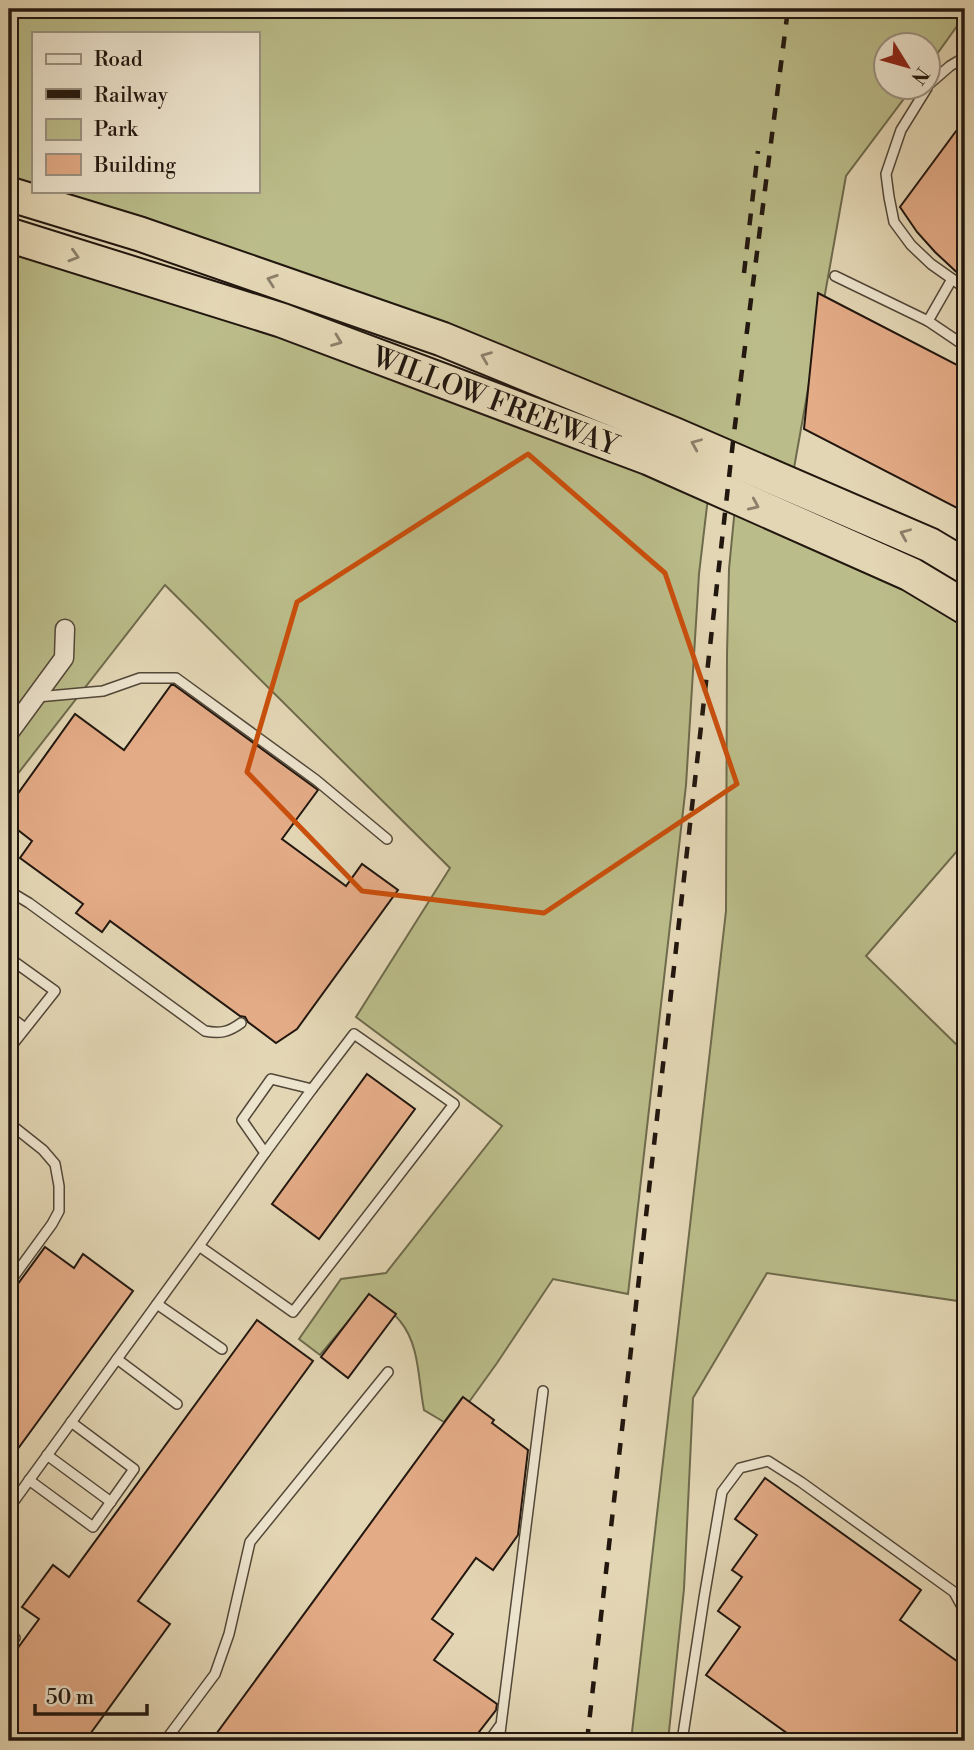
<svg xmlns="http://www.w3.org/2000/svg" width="974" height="1750" font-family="'Libre Bodoni',serif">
<rect width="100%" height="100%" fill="#e3d6b4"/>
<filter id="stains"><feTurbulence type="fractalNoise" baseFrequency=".00286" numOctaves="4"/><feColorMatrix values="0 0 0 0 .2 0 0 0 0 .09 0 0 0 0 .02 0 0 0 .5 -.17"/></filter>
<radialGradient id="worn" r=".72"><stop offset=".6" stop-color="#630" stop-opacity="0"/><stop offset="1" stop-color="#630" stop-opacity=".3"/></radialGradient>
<g fill="#babc89" stroke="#6e6a4c" stroke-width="2" fill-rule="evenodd">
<path d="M9,9H965V15L929,65L928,46H886V88H912L846,176L791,485L9,194ZM33,33H257V191H33Z"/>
<path d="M9,235L709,489L699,574L686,785L628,1294L553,1279L497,1363L469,1402L462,1398L444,1422L424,1410C418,1380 420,1345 400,1321C394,1313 383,1306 375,1300L351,1318L320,1355L299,1339L341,1279L386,1273L502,1126L356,1017L450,868L165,585L9,785Z"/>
<path d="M736,497L965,607V842L866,956L965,1053V1302L767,1273L693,1398L684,1589L668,1741H631L726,911L727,654L729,569Z"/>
</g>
<g fill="#e3ab86" stroke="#22170f" stroke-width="2">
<path d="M965,119V280L935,252L917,232L900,207Z"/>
<path d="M818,293L965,369V512L804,429Z"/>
<path d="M171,685H174L318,790L282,839L346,886L362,864L398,890L297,1029L276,1043L248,1022L245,1017L240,1016L110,921L102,932L76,913L83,904L20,858L32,841L9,823V806L75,714L124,750Z"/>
<path d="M367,1074L415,1109L319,1239L272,1204Z"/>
<path d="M45,1247L74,1268L83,1254L133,1291L9,1461V1296Z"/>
<path d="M369,1294L396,1314L348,1378L321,1357Z"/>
<path d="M257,1320L313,1361L138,1601L170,1624L85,1741H9V1660L39,1619L22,1607L53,1565L69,1577Z"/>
<path d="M463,1397L494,1420L492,1423L528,1450L518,1535L493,1570L476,1558L432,1619L453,1634L434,1660L497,1704L496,1710L472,1741H211Z"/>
<path d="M765,1478L921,1590L900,1620L965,1667V1671L959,1679L965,1683V1741H798L706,1675L740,1627L718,1611L742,1577L732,1570L757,1535L735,1519Z"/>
</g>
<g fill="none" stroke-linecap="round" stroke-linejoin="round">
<defs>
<g id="lane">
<path d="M928,85L950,66L965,57"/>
<path d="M927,88L901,130L886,174L889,197L894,222L911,245L931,264L965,288"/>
<path d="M835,276L928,321L952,279"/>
<path d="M928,321L965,346"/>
<path d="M37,697L103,691L140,678H176L316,780L387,839"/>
<path d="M9,891L29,903L205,1031C220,1034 229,1032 241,1023"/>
<path d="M9,958L55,991L9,1049"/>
<path d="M9,1016L25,1028"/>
<path d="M9,1127H14L43,1150L55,1164L59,1186V1211L52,1224L9,1283"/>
<path d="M265,1153L312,1089"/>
<path d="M157,1304L222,1349"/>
<path d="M117,1359L177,1404"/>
<path d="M47,1455L111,1502"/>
<path d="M29,1480L93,1527L134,1469L71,1422"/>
<path d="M9,1508L199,1246L265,1153L242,1120L271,1079L312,1089L354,1034L454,1104L293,1312L199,1246"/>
<path d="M9,1634L15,1638"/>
<path d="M165,1741L215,1674L229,1634L250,1542L388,1372"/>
<path d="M489,1741L499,1727"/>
<path d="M499,1741L543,1391"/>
<path d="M682,1741L704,1598L722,1492L740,1468L768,1461L801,1482L954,1592L965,1612"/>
</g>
<path id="street" d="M9,733L64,658L65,629"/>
<g id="highway">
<path d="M9,194L140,234L442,339L673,434L930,545L965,566"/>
<path id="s1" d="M9,235L281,320L649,458L910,574L965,607"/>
</g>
</defs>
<use href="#lane" stroke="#524738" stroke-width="12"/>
<use href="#street" stroke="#524738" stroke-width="21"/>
<use href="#highway" stroke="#22170f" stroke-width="37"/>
<use href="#lane" stroke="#ede4ce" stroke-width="9"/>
<use href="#street" stroke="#ede4ce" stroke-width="18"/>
<use href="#highway" stroke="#e3d6b4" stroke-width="33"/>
<g stroke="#22170f" stroke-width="4.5" stroke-dasharray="12 12" stroke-linecap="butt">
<path d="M744,273L758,151"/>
<path d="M587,1741L734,433L788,9"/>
</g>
</g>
<defs><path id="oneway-chevron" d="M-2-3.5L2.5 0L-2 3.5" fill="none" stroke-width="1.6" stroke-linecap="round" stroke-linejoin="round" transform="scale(1.75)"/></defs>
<g stroke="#8c806a">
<use href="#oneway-chevron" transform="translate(74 256) rotate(17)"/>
<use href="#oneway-chevron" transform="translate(272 280) rotate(-161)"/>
<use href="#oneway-chevron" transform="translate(337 341) rotate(21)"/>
<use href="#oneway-chevron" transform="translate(486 357) rotate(-158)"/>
<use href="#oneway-chevron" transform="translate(696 444) rotate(-157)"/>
<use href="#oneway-chevron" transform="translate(754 505) rotate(24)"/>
<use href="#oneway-chevron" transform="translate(905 534) rotate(-157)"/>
</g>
<path fill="none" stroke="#ca4f0c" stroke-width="5" stroke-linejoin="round" d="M528,454L665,573L737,784L544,913L362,891L247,772L297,602Z"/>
<g text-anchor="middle" stroke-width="5" stroke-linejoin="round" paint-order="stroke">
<g font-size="28" fill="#22170f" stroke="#ede4ce">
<text dy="10" stroke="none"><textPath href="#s1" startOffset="514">WILLOW FREEWAY</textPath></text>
</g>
</g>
<rect width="974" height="1750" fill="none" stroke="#e3d6b4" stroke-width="35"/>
<rect x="10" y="10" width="953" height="1729" fill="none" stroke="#22170f" stroke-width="3.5"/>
<rect x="18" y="18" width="939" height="1715" fill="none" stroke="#22170f" stroke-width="2"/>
<rect x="32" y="32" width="228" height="161" fill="#ede4ce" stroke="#9c9282" stroke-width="2"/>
<rect x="46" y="54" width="35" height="10" fill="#ede4ce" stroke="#9c9282" stroke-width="2"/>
<text x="94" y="66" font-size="21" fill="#22170f">Road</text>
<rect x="46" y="89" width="35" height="10" fill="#22170f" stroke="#9c9282" stroke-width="2"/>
<text x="94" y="102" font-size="21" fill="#22170f">Railway</text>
<rect x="46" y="119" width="35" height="21" fill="#babc89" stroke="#9c9282" stroke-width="2"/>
<text x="94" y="136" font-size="21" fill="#22170f">Park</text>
<rect x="46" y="154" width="35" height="21" fill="#e3ab86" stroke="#9c9282" stroke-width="2"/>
<text x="94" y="172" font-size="21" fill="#22170f">Building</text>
<g transform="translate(907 66) rotate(127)"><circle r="33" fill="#ede4ce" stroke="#9c9282" stroke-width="2"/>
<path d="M0-5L12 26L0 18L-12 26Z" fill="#8f2418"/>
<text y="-10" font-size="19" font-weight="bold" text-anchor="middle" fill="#22170f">N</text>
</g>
<path d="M35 1704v10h112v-10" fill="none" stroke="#22170f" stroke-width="3.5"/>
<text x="46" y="1704" font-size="21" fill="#22170f" stroke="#ede4ce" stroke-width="5" paint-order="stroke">50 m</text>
<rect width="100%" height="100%" filter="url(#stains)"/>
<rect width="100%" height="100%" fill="url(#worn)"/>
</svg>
